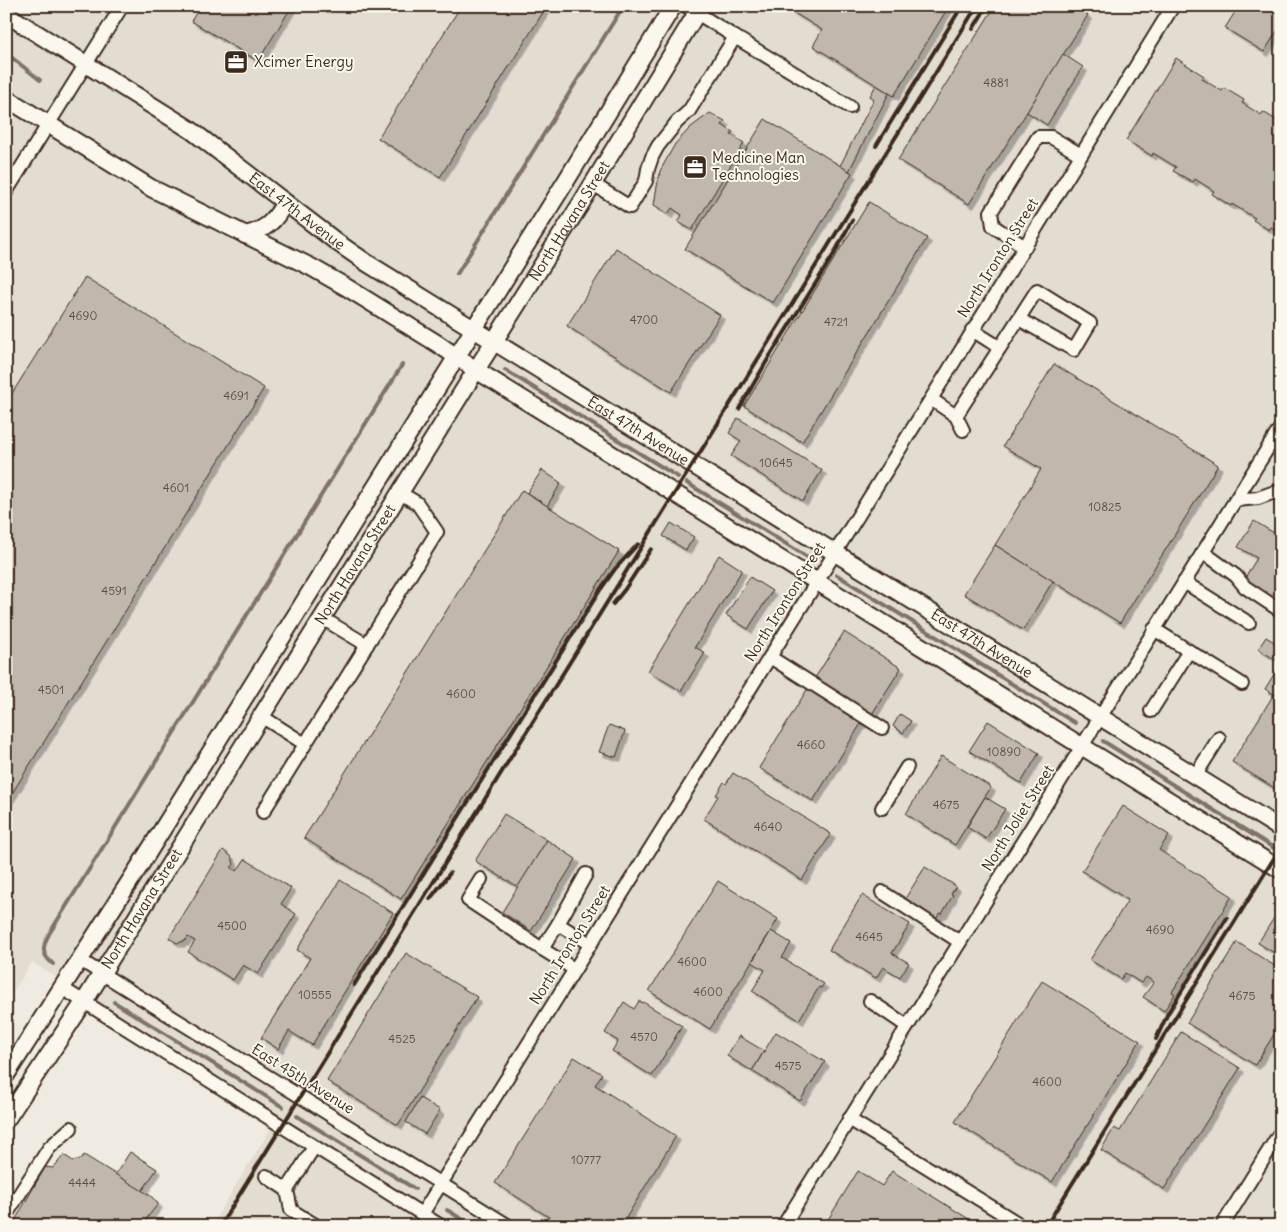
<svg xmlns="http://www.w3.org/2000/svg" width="1287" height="1232" font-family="Delius,sans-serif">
<defs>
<filter id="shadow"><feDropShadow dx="4.5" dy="4.5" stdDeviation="0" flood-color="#0004"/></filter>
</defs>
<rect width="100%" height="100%" fill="#f0ebe0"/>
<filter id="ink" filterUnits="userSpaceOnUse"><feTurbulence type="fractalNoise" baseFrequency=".02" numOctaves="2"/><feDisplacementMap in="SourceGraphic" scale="10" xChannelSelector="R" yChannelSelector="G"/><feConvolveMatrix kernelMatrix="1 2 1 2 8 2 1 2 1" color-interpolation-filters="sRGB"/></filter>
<g filter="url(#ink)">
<path fill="#e2dcd1" d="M6,6H1281V1226H211L279,1115L32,962L6,1003Z"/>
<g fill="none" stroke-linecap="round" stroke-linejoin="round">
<g stroke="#7f7367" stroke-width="4">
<path d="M6,53L40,80"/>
<path d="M457,274L622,8"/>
<path d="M505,370L678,477"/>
<path d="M687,483L809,558"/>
<path d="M837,575L1075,723"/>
<path d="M1103,741L1274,848"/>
<path d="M53,964C41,954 42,947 49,934L402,365"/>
<path d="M114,1002L283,1107"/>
<path d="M297,1116L415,1189"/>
<path d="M447,1210L473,1226"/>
</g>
</g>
<g fill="#c0b8ad" stroke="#3b2a1e" filter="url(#shadow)">
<path d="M198,6H292L258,61L191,21L200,7Z"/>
<path d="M461,6H547L440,177L378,138Z"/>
<path d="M783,6H949L894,96L813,46L822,30Z"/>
<path d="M995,6H1074L1088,15L969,204L898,160Z"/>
<path d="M1240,6H1281V25L1264,52L1225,28L1237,9H1238Z"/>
<path d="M1063,54L1083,67L1047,125L1027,112Z"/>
<path d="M1176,58L1204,76L1202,79L1222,91L1224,88L1244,100L1242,103L1261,115L1263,112L1281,123V233L1271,227L1269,230L1253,220L1255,218L1232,204L1231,206L1212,194L1214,191L1195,179L1193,182L1173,171L1176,167L1153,153L1152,156L1126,140Z"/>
<path d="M876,85L889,93L849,171L840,166L874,99L870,96Z"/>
<path d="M710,113L725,121L722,125L733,132L731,135L744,143L692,230L678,222L682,215L672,208L668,214L654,205L656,192L660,171L675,144L691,127Z"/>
<path d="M765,119L852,173L773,303L685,249Z"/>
<path d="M869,202L927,238L802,442L744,406Z"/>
<path d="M616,248L720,315L671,392L567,326Z"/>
<path d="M85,277L264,388L6,803V403Z"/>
<path d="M1054,364L1218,465L1120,623L995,545L1041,469L1003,446Z"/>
<path d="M738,418L822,470L803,501L731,456L741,441L729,433Z"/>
<path d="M542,470L561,483L547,506L527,493Z"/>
<path d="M522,490L619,551L401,899L304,838Z"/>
<path d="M1254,521L1274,533L1281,522V604L1243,581L1257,558L1238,547Z"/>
<path d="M671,523L694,537L686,550L663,536Z"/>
<path d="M995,545L1053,581L1023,630L964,594Z"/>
<path d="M719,555L742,570L695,647L705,653L681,691L648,671Z"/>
<path d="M750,577L772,591L748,629L726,615Z"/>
<path d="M844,632L901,668L872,714L815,678Z"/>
<path d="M1266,637L1281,646V698L1265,689L1281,663L1258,649Z"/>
<path d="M808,688L862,722L813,801L759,768Z"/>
<path d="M1274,694L1281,698V792L1232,762Z"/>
<path d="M900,714L911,721L903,733L893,726Z"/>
<path d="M988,721L1039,753L1021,783L969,751Z"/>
<path d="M609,725L625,731L616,757L599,752Z"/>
<path d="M941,756L991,787L955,845L906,814Z"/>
<path d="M733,773L831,834L802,880L704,819L718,796L716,795L724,782L726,784Z"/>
<path d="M985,797L1005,809L986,839L967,827Z"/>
<path d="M1123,806L1169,835L1159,850L1232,896L1172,992L1175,994L1164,1011L1143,997L1154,982L1146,977L1141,983L1125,973L1121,979L1090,960L1128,900L1082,871Z"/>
<path d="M504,814L547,840L518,887L475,861Z"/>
<path d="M547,840L576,859L531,931L502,912Z"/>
<path d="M223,850L231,856L234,864L231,868L237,871L245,859L291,888L281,904L296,914L258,974L243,965L233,980L188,952L195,941L188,937L185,941L177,943L169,938Z"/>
<path d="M925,867L956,886L951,894L953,895L942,914L940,913L934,922L903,902Z"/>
<path d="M340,880L393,913L312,1045L289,1031L278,1049L261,1038L310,958L297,950Z"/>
<path d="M718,881L778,919L710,1029L649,991Z"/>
<path d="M862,895L910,924L892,953L909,963L900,977L883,967L876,978L829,950Z"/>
<path d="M1281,907V957L1258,943Z"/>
<path d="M771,931L791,943L782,958L824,984L821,988L819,987L799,1020L752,991L765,970L752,962Z"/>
<path d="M1237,942L1281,970V1023L1255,1065L1187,1023Z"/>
<path d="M406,953L477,997L398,1125L327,1081Z"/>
<path d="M1042,981L1140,1041L1052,1182L955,1122Z"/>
<path d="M639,1001L643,1003V1002L682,1026L652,1076L612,1051L618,1041L605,1033L624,1002L634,1009Z"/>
<path d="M776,1032L825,1062L800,1101L752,1071Z"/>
<path d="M1181,1032L1240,1068L1164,1189L1101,1150L1114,1128L1120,1131Z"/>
<path d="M739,1036L764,1051L752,1071L727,1056Z"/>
<path d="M574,1057L602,1074L595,1085L676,1136L621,1226H563L495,1183Z"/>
<path d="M420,1098L440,1110L425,1134L406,1122Z"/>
<path d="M130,1152L157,1169L142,1191L115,1175Z"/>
<path d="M64,1155L73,1161L80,1160L84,1155L151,1196L158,1204L147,1218L146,1226H12L45,1167L53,1168Z"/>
<path d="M858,1171L882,1186L892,1171L980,1226H824Z"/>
</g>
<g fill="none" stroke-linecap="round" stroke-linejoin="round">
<defs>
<g id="minor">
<path d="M686,6L735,37"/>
<path d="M593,184L630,207L646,181L648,169L652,157L658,146L677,122L689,111L735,37L850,107"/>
<path d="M6,192L122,6"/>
<path d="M1025,247L993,226L991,212L1038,137H1051L1081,155"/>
<path d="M972,330L999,347"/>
<path d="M931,399L956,416L963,430"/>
<path d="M956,416L1037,290L1090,323L1074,350L1019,319"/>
<path d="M1236,500L1258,498L1272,493L1281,492"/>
<path d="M1203,552L1236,576L1245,587L1281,611"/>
<path d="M1184,582L1249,623"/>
<path d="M322,618L367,645"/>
<path d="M1189,651L1242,684"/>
<path d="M770,657L882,728"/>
<path d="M1151,711L1189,651L1154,629"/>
<path d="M261,716L305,744"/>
<path d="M1195,776L1219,738"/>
<path d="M882,808L907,767"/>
<path d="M263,812L437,532L417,503L400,493"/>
<path d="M586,874L558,924L590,944"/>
<path d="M481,879L468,900L542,949L558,924"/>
<path d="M882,892L960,942"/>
<path d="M542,949L574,969"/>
<path d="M80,960L509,1226"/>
<path d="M62,988L441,1226"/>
<path d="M870,1001L907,1026"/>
<path d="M849,1119L1016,1222"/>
<path d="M266,1176L287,1190L291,1210L317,1226"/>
<path d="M287,1190L314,1147"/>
<path d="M422,1214L931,399L1173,6"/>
<path d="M6,1215L49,1148L71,1128"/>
<path d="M783,1226L1281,427"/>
<path d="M1222,1226L1281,1131"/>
</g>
<g id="major">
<path id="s1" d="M6,14L191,130L338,243L367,263L1281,829"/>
<path d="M6,98L151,188L311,267L346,287L438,344L476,370L571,429L1281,870"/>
<path d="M245,235C266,230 275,221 285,202"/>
<path d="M6,1075L139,867L566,181L673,6"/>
<path id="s2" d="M6,1120L84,1002L476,370L580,205L701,6"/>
</g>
</defs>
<use href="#minor" stroke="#3b2a1e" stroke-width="16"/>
<use href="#major" stroke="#3b2a1e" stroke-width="20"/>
<use href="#minor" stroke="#fbf7ec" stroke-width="12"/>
<use href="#major" stroke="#fbf7ec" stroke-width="16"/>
<g stroke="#3b2a1e" stroke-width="4">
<path d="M973,29L987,6"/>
<path d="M876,146L962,6"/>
<path d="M739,409L768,359L834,254L852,220"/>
<path d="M613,604L625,589L651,549"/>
<path d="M430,899L450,873"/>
<path d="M354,985L600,590L615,569L638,544"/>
<path d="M1156,1039L1168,1013L1227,918"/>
<path d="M220,1226L977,6"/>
<path d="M1046,1226L1281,847"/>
</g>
</g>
</g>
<defs>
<symbol id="office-square" viewBox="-11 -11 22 22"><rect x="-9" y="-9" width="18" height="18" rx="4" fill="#3b2a1e" stroke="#fbf7ec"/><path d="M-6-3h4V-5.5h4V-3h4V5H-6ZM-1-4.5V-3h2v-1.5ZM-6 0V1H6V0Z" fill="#fff"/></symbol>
</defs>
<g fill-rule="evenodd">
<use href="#office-square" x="222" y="48" width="28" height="28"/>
<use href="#office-square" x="681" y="153" width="28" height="28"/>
</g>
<g text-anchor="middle" stroke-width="4" stroke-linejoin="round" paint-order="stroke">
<g font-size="12" fill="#5c4e42">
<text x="996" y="87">4881</text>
<text x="83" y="320">4690</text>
<text x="644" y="324">4700</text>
<text x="836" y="326">4721</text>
<text x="236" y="400">4691</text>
<text x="776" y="467">10645</text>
<text x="176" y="492">4601</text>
<text x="1105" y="511">10825</text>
<text x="114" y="595">4591</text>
<text x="51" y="694">4501</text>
<text x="461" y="698">4600</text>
<text x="811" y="749">4660</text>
<text x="1004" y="756">10890</text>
<text x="946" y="809">4675</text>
<text x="768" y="831">4640</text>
<text x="232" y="930">4500</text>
<text x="1160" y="934">4690</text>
<text x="869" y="941">4645</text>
<text x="692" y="966">4600</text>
<text x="708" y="996">4600</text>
<text x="315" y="999">10555</text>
<text x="1242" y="1000">4675</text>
<text x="644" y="1041">4570</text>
<text x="402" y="1043">4525</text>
<text x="788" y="1070">4575</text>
<text x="1047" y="1086">4600</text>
<text x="586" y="1164">10777</text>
<text x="82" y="1187">4444</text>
</g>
<g font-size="15" fill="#3b2a1e" stroke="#fbf7ec" text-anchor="start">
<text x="254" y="67">Xcimer Energy</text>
<text x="712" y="163">Medicine Man<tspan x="712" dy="17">Technologies</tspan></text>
</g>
<g font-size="15" fill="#3b2a1e" stroke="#fbf7ec">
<text dy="5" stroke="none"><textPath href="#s1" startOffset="352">East 47th Avenue</textPath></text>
<text dy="5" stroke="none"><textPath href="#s2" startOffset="1061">North Havana Street</textPath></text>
<text transform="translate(998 258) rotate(-58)" y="5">North Ironton Street</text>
<text dy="5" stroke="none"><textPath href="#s1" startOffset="758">East 47th Avenue</textPath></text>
<text dy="5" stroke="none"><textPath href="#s2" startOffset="656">North Havana Street</textPath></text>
<text transform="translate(785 602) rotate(-58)" y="5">North Ironton Street</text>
<text dy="5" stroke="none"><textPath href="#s1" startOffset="1162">East 47th Avenue</textPath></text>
<text transform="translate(1018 818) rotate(-58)" y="5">North Joliet Street</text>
<text dy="5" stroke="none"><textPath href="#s2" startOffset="251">North Havana Street</textPath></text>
<text transform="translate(570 945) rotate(-58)" y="5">North Ironton Street</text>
<text transform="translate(303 1079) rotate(32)" y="5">East 45th Avenue</text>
</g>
</g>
<rect width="1287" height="1232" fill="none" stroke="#fbf7ec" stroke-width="25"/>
<rect x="12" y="12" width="1262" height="1207" fill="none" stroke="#3b2a1e" stroke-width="2" filter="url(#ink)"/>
</svg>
